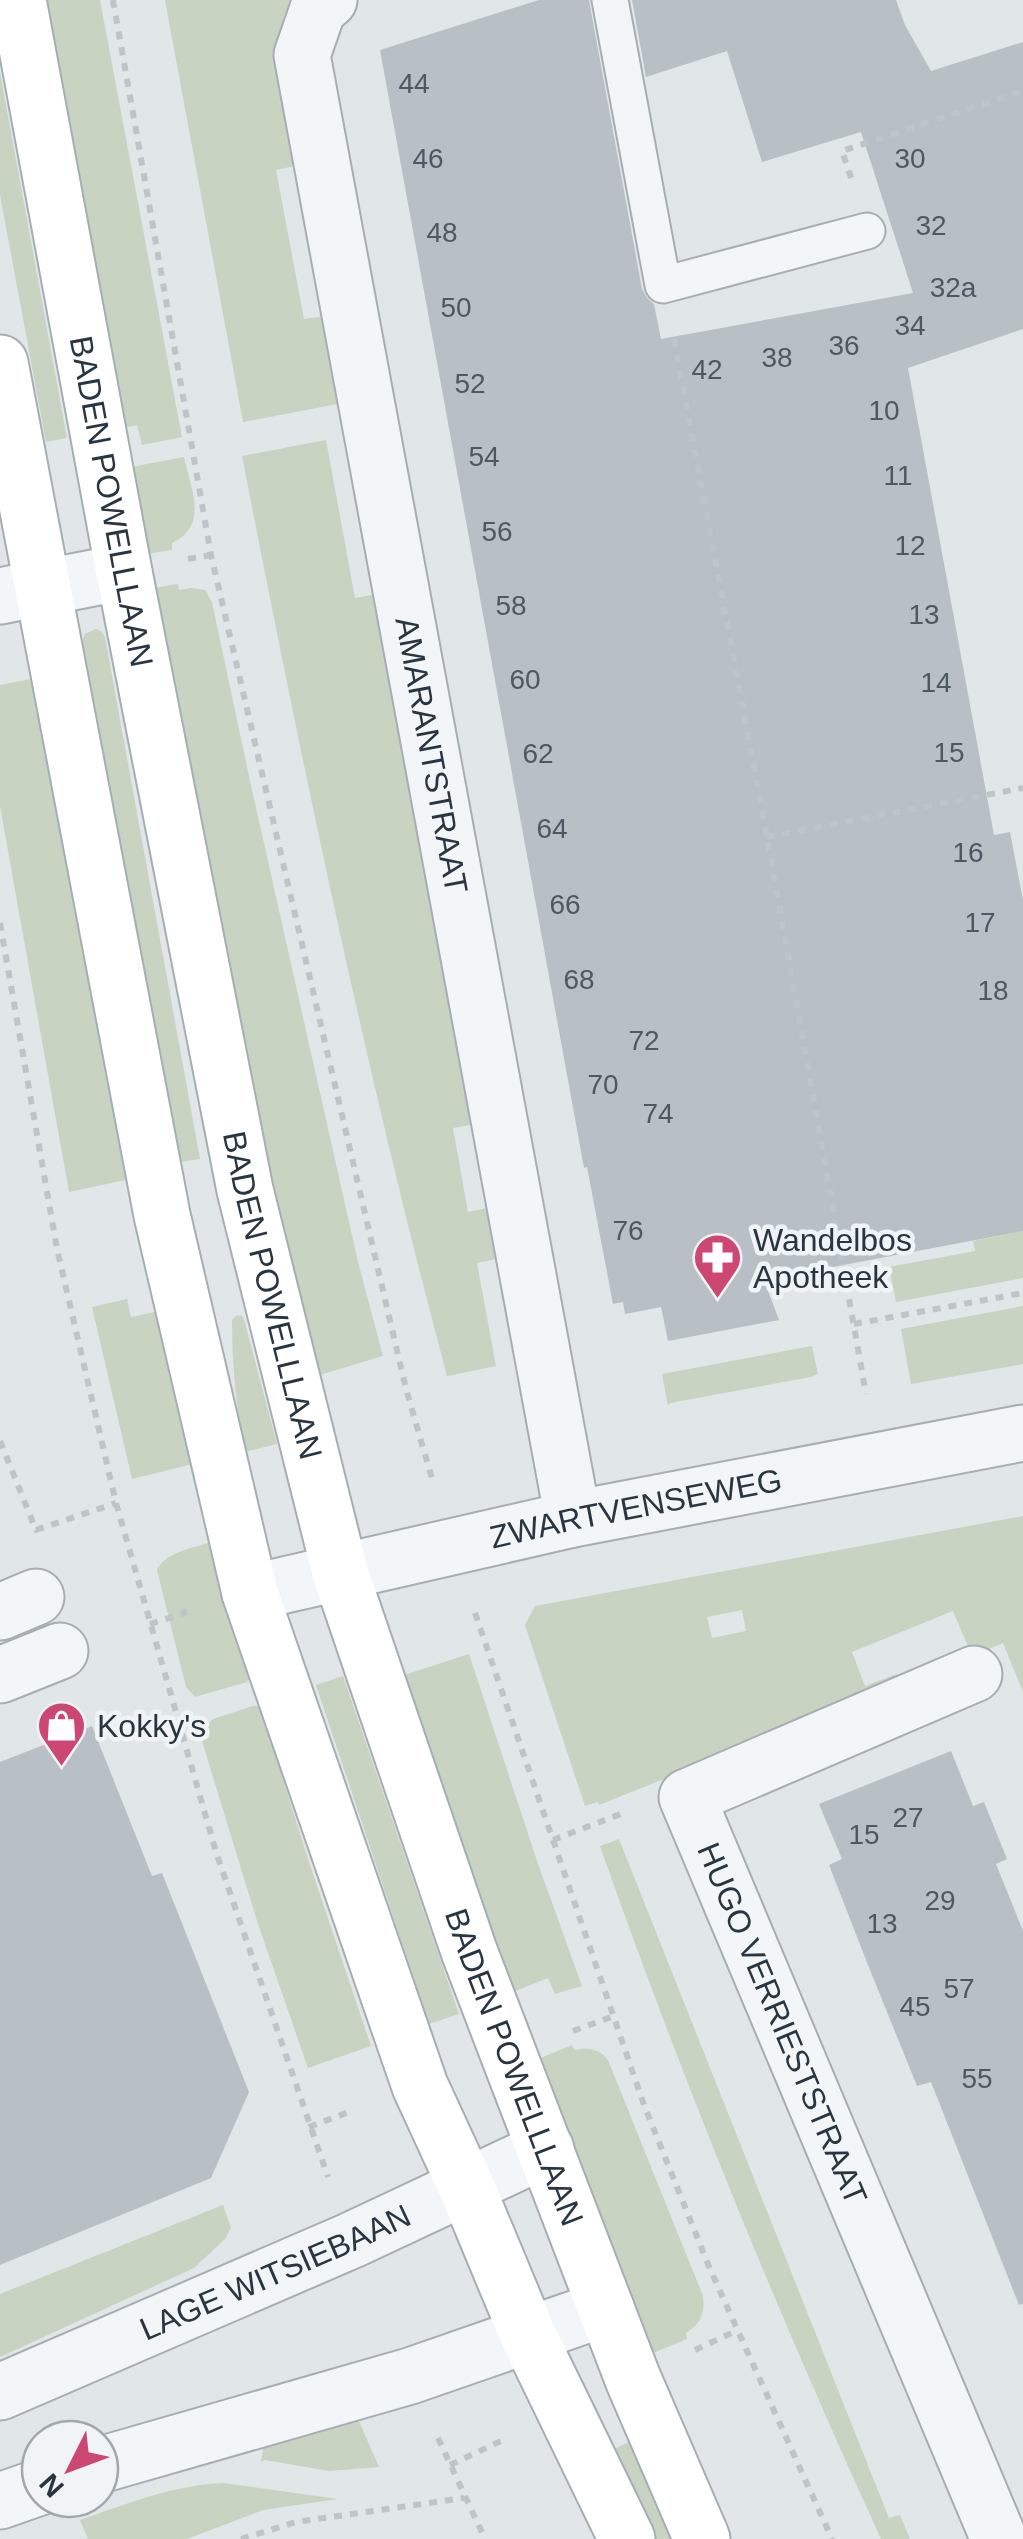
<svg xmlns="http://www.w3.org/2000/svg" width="1023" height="2539" font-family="Helvetica,sans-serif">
<rect width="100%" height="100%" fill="#e1e6e9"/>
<g fill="#c9d3c2" fill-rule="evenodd">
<path d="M44,0H100L182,437L142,445L137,425L123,428Z"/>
<path d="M165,0H290L283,19L282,31L304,164L276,170L304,319L333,315L348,402L243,422Z"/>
<path d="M0,72L67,438L46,442L0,195Z"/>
<path d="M326,440L355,598L383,593L481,1123L453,1128L468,1212L497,1206L500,1258L477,1263L496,1366L447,1376C366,1073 302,764 242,456Z"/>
<path d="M184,457C191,489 209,526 172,543V550L146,554L131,467Z"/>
<path d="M178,584L179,590L191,588L205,590L212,602L250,781L358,1262L383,1356L313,1377L288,1283L153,588Z"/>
<path d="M96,629L101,631L105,637L200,1159L180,1162L82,641L85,634Z"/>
<path d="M36,678L130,1179L69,1192L0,806V685Z"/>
<path d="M1023,1231V1278L896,1302L889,1267L975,1251L973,1241Z"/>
<path d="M127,1299L131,1317L159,1311L193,1464L132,1479L92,1307Z"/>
<path d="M1023,1306V1364L911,1384L901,1329Z"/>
<path d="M241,1315L244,1319L277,1444L245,1452C236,1408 232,1365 232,1320L236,1316Z"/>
<path d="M812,1346L818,1374L811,1377L670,1403L668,1406L662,1374Z"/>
<path d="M1023,1516V1692L1003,1643L972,1656L953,1611L852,1652L865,1686L897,1674L901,1684L599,1805L598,1802L585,1806L525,1625L535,1606ZM742,1610L746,1631L712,1638L707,1617Z"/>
<path d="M208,1543H211L251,1676L247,1682L195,1697L186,1687L157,1570C166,1552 190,1549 208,1543Z"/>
<path d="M469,1654L537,1861L582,1986L555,1994L548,1978L513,1992L404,1675Z"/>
<path d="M343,1676L459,2014L429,2024L316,1685Z"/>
<path d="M253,1706H258L261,1709L307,1856L371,2046L308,2068L258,1924L202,1741L203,1728L213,1719Z"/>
<path d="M619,1839L889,2518L900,2515L910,2539H881C777,2312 683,2082 600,1846Z"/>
<path d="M572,2045L575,2050C590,2047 599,2049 608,2060L703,2296C705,2313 701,2324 686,2333L687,2339L653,2353L538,2059Z"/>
<path d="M223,2205L231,2228L225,2239L194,2268L0,2357V2294Z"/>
<path d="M358,2419L379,2467L329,2471L265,2460L261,2462L264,2444Z"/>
<path d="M633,2440L676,2539H653L610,2451Z"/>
<path d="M223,2483L338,2499L263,2510L187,2539H88L80,2520C127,2504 173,2485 223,2483Z"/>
</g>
<g fill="#b8c0c6">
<path d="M539,0H589L642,289L647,298L654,304L661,339L913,293L861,132L762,162L727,51L646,77L632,0H896L905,25L931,71L1023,42V329L908,368L994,835L1010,832L1023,900V1231L764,1280L779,1320L668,1341L661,1307L625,1314L623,1302L613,1304L587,1167L584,1168L380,50Z"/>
<path d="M92,1726L152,1876L162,1873L249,2092L211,2178L0,2265V1762Z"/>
<path d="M951,1751L973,1806L984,1802L1007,1859L996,1864L1023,1931V2304L1019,2305L931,2082L917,2086L868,1965L829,1865L842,1859L819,1804Z"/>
</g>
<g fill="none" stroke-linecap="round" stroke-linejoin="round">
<defs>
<path id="lane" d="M610,0L663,285L867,231"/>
<g id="street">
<path id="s1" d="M329,0L318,9L302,55L573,1519"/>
<path d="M0,596L124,572"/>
<path id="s2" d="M250,1593L573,1519L1023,1433"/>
<path d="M0,1612L36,1597"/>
<path id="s3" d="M974,1674L687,1797L999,2539"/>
<path d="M0,1675L60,1651"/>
<path id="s4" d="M0,2392L352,2240L546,2149"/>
<path d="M100,2465L410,2376L606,2308"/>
<path d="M0,2501L40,2487"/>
</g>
<g id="secondary">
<path id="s5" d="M18,0L124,572L245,1190L340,1572L469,1951L633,2379L702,2539"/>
<path d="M0,363L162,1215L250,1593L420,2086L466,2186L528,2335L627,2539"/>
</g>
</defs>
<use href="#lane" stroke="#a6aeb3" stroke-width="39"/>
<use href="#street" stroke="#a6aeb3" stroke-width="59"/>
<use href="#secondary" stroke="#a6aeb3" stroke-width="59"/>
<g stroke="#bec4c8" stroke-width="6" stroke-dasharray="8 8" stroke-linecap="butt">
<path d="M113,0L211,555L406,1389L433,1482"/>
<path d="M851,178L842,151L1023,91"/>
<path d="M674,339L767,837L866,1394"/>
<path d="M188,559L211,555"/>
<path d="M767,837L1023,788"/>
<path d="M0,923L57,1249L116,1503L216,1852L328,2177"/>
<path d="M854,1324L1023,1293"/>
<path d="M0,1441L36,1530L116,1503"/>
<path d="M475,1613L644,2105L710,2269L832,2539"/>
<path d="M150,1624L187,1612"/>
<path d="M553,1840L623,1813"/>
<path d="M573,2031L614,2016"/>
<path d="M309,2127L354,2110"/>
<path d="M695,2350L738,2330"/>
<path d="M438,2438L485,2539"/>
<path d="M450,2465L503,2440"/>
<path d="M241,2539L296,2522L464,2498"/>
</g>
<use href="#lane" stroke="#f3f6f8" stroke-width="35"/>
<use href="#street" stroke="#f3f6f8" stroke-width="55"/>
<use href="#secondary" stroke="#fff" stroke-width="55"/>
</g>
<defs>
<symbol id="pharmacy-pin" viewBox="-11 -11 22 30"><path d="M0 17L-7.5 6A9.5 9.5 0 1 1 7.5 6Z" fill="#cd4773" stroke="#f0f4f7"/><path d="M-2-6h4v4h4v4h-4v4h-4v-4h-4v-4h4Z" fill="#fff"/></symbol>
<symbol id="shop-pin" viewBox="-11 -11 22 30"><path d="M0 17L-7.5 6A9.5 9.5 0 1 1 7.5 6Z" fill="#cd4773" stroke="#f0f4f7"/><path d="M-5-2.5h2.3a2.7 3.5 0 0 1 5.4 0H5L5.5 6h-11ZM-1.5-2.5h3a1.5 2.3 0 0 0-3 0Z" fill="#fff"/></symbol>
</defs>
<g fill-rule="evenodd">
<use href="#pharmacy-pin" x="690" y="1230" width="55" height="75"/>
<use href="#shop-pin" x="34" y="1698" width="55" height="75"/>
</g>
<g text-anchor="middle" stroke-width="9" stroke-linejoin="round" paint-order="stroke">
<g font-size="28" fill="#4d5862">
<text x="414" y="93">44</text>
<text x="428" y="168">46</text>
<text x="910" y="168">30</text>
<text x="931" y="235">32</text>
<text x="442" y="242">48</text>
<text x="953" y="297">32a</text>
<text x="456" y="317">50</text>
<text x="910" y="335">34</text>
<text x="844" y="355">36</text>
<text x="777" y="367">38</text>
<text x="707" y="379">42</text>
<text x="470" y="393">52</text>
<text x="884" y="420">10</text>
<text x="484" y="466">54</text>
<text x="898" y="485">11</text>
<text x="497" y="541">56</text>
<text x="910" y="555">12</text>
<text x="511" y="615">58</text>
<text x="924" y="624">13</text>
<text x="525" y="689">60</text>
<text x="936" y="692">14</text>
<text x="949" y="762">15</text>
<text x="538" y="763">62</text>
<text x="552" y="838">64</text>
<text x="968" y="862">16</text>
<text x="565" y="914">66</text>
<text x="980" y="932">17</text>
<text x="579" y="989">68</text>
<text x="993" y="1000">18</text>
<text x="644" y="1050">72</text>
<text x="603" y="1094">70</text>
<text x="658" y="1123">74</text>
<text x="628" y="1240">76</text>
<text x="908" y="1827">27</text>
<text x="864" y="1844">15</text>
<text x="940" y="1910">29</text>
<text x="882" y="1933">13</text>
<text x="959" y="1998">57</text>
<text x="915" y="2016">45</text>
<text x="977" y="2088">55</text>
</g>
<g font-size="32" fill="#293641" stroke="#f0f4f7">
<text dy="11" stroke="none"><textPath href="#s5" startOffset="510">BADEN POWELLLAAN</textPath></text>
<text dy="11" stroke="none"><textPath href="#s1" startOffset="775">AMARANTSTRAAT</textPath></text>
<text dy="11" stroke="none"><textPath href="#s5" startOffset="1320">BADEN POWELLLAAN</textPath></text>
<text dy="11" stroke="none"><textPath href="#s2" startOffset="395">ZWARTVENSEWEG</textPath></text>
<text dy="11" stroke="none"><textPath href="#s3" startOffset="558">HUGO VERRIESTSTRAAT</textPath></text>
<text dy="11" stroke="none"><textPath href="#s5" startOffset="2130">BADEN POWELLLAAN</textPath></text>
<text dy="11" stroke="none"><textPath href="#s4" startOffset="300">LAGE WITSIEBAAN</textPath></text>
</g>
<g font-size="32" fill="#293641" stroke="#f0f4f7" text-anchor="start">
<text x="753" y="1251">Wandelbos<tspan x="753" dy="37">Apotheek</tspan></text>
<text x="97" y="1737">Kokky's</text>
</g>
</g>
<g transform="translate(70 2469) rotate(228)"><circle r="48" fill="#f0f4f7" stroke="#a0a8ae" stroke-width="2.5"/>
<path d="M0-8L18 38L0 25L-18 38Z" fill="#cd4773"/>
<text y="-15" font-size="28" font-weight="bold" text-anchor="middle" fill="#293641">N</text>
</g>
</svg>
